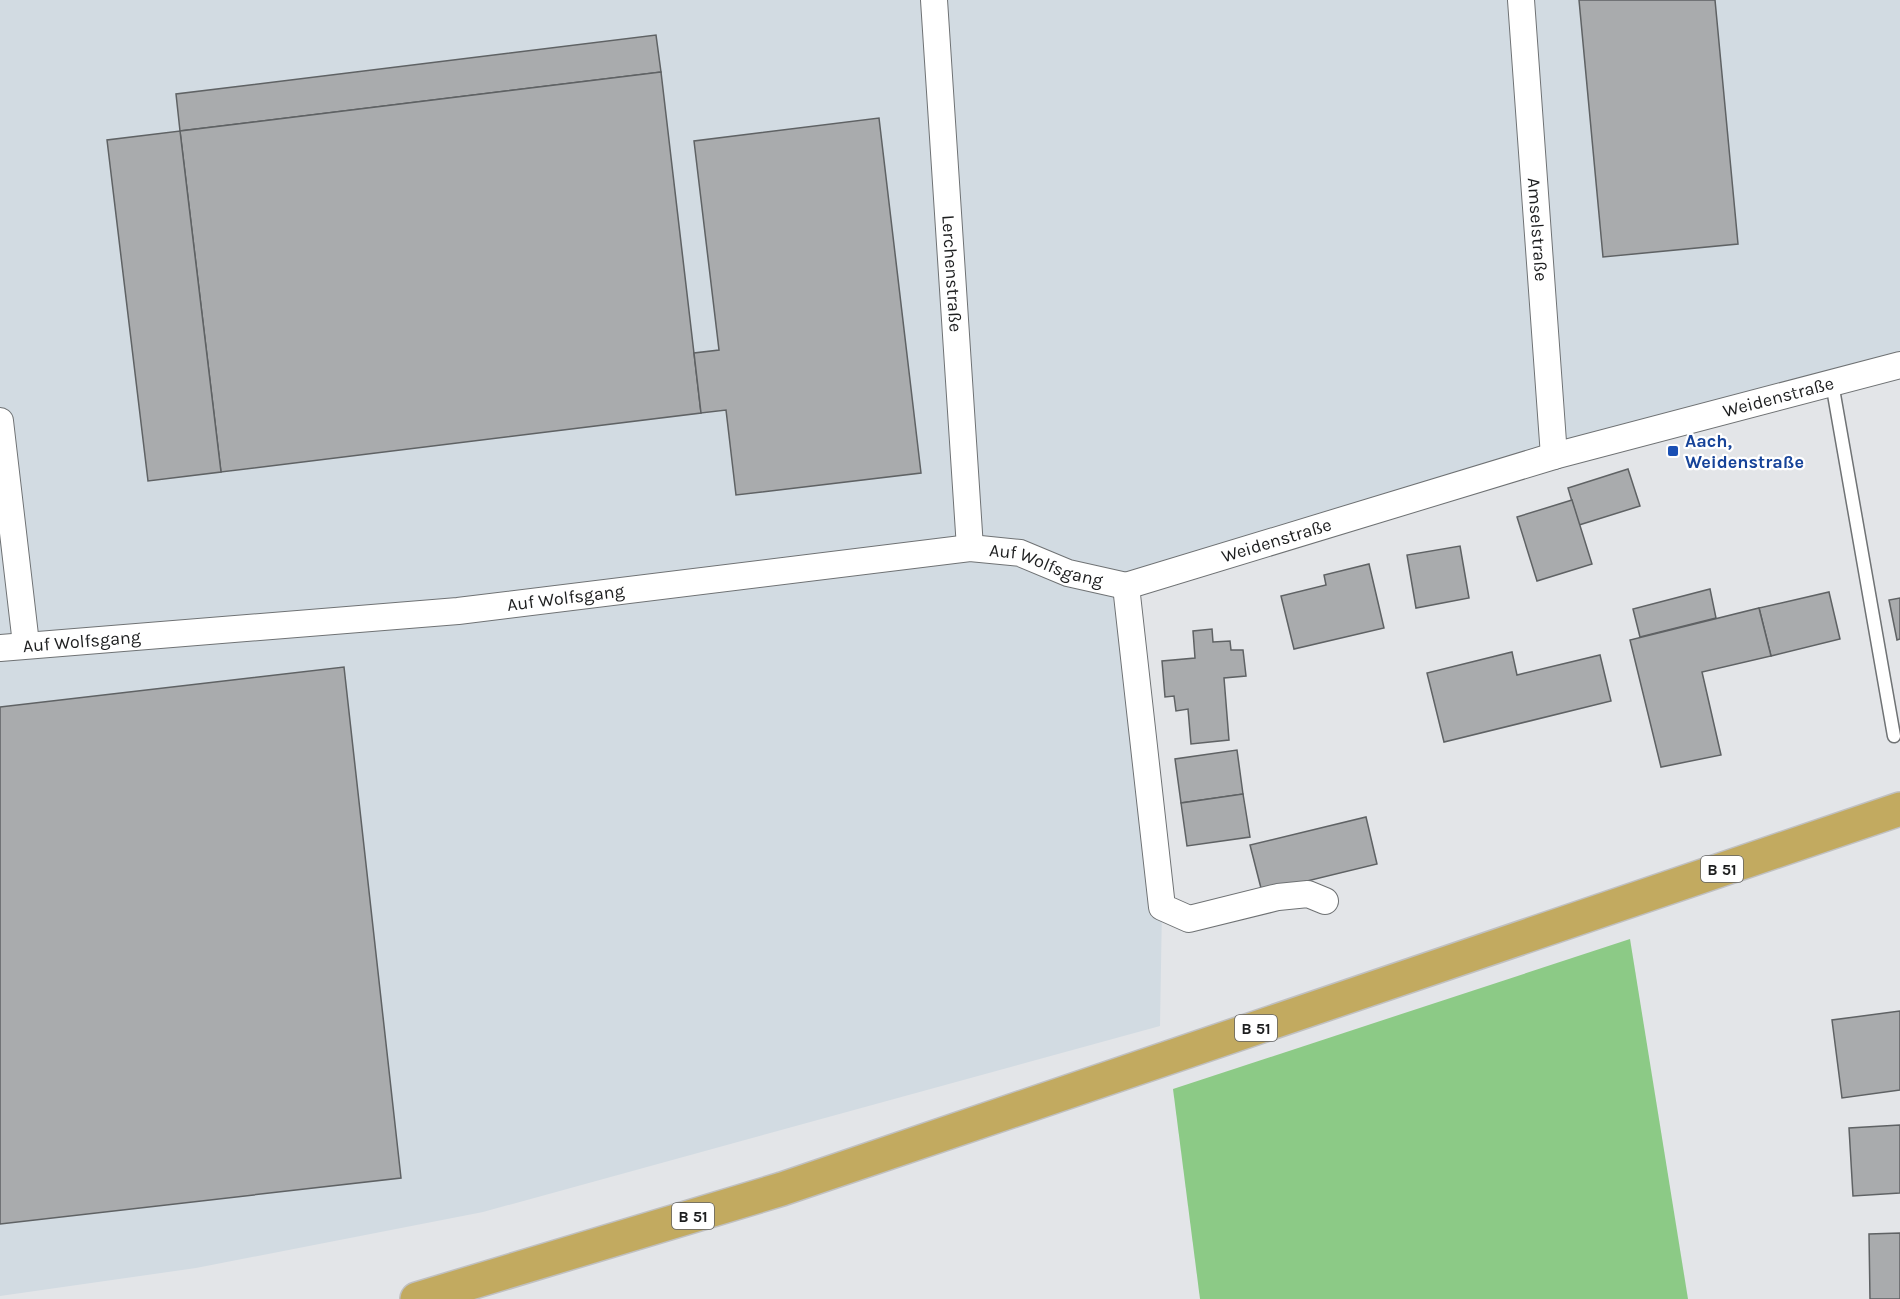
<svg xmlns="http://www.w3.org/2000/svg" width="1900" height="1299" font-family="Karla,sans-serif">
<rect width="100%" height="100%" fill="#e3e5e8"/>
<path fill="#d2dbe2" d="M0,0H1900V366L1127,586L1162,907L1160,1026L483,1212L196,1268L0,1296Z"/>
<path fill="#8cca86" d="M1630,939L1688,1299H1200L1173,1089Z"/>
<g fill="#a9abad" stroke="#5f6264" stroke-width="1.5">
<path d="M1579,0H1715L1738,244L1603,257Z"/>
<path d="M656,35L661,72L180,131L176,94Z"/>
<path d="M661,72L701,413L221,472L180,131Z"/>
<path d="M879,118L921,473L736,495L726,410L701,413L694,353L719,350L694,141Z"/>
<path d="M180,131L221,472L148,481L107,140Z"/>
<path d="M1628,469L1640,506L1579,525L1568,488Z"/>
<path d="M1572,500L1592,564L1537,581L1517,517Z"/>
<path d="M1460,546L1469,598L1416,608L1407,555Z"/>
<path d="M1369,564L1384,628L1294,649L1281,596L1326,585L1324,575Z"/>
<path d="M1710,589L1716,618L1640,637L1633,609Z"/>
<path d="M1829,592L1840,639L1771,656L1759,608Z"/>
<path d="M1900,598V639L1897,640L1889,600Z"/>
<path d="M1759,608L1771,656L1702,672L1721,755L1661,767L1630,640Z"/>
<path d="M1212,629L1213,642L1230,641L1231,650H1243L1246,676L1224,678L1229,740L1191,744L1188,709L1176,711L1174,696L1165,697L1162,661L1195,658L1193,631Z"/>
<path d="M1512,652L1517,675L1600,655L1611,701L1444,742L1427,673Z"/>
<path d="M344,667L401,1178L0,1224V707Z"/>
<path d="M1237,750L1243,794L1181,803L1175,759Z"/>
<path d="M1243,794L1250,837L1187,846L1181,803Z"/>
<path d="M1366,817L1377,864L1262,892L1250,845Z"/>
<path d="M1900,1011V1090L1842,1098L1832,1020Z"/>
<path d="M1900,1125V1193L1853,1196L1849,1128Z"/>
<path d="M1900,1233V1299H1870L1869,1234Z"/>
</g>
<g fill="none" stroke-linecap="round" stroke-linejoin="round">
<defs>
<path id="service" d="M1832,383L1894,736"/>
<g id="minor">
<path id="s1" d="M934,0L970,548"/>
<path id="s2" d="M1521,0L1554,456"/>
<path d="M0,421L26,644"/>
<path id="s3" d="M0,648L458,611L970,548L1020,553L1068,573L1126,586"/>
<path id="s4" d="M1325,901L1308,894L1278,897L1189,919L1162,907L1126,586L1554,456L1900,365"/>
</g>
<path id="trunk" d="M417,1299L782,1189L1900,809"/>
</defs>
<use href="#service" stroke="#6f7274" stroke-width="15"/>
<use href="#minor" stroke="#6f7274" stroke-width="28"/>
<use href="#trunk" stroke="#c0c0c0" stroke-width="36"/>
<use href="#service" stroke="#fff" stroke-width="12"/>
<use href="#minor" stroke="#fff" stroke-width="26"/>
<use href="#trunk" stroke="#c2aa60" stroke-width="33"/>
</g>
<rect fill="#1a4fb4" stroke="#fff" stroke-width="2" x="1667" y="445" width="12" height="12" rx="3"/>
<g text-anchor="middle" stroke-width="4.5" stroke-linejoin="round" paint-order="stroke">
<g fill="#fff" stroke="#616262" stroke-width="1.5">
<rect x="1701" y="856" width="42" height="26" rx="4.5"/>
<rect x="1235" y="1015" width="42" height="26" rx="4.5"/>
<rect x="672" y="1203" width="42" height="26" rx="4.5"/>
</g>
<g font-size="16" font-weight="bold" fill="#1d1e1f">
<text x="1722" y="875">B 51</text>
<text x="1256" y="1034">B 51</text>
<text x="693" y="1222">B 51</text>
</g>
<g font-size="18" fill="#1d1e1f" stroke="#fff">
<text dy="6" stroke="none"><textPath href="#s2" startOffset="230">Amselstraße</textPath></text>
<text dy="6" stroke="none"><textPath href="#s1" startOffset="274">Lerchenstraße</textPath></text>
<text dy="6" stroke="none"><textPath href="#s4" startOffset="1172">Weidenstraße</textPath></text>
<text dy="6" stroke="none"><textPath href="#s4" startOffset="650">Weidenstraße</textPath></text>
<text dy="6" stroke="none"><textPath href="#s3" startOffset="1054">Auf Wolfsgang</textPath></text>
<text dy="6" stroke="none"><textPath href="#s3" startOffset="568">Auf Wolfsgang</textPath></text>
<text dy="6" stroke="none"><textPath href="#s3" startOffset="82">Auf Wolfsgang</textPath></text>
</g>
<g font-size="18" font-weight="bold" fill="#164399" stroke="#fff" text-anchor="start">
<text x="1685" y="447">Aach,<tspan x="1685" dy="21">Weidenstraße</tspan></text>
</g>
</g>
</svg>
